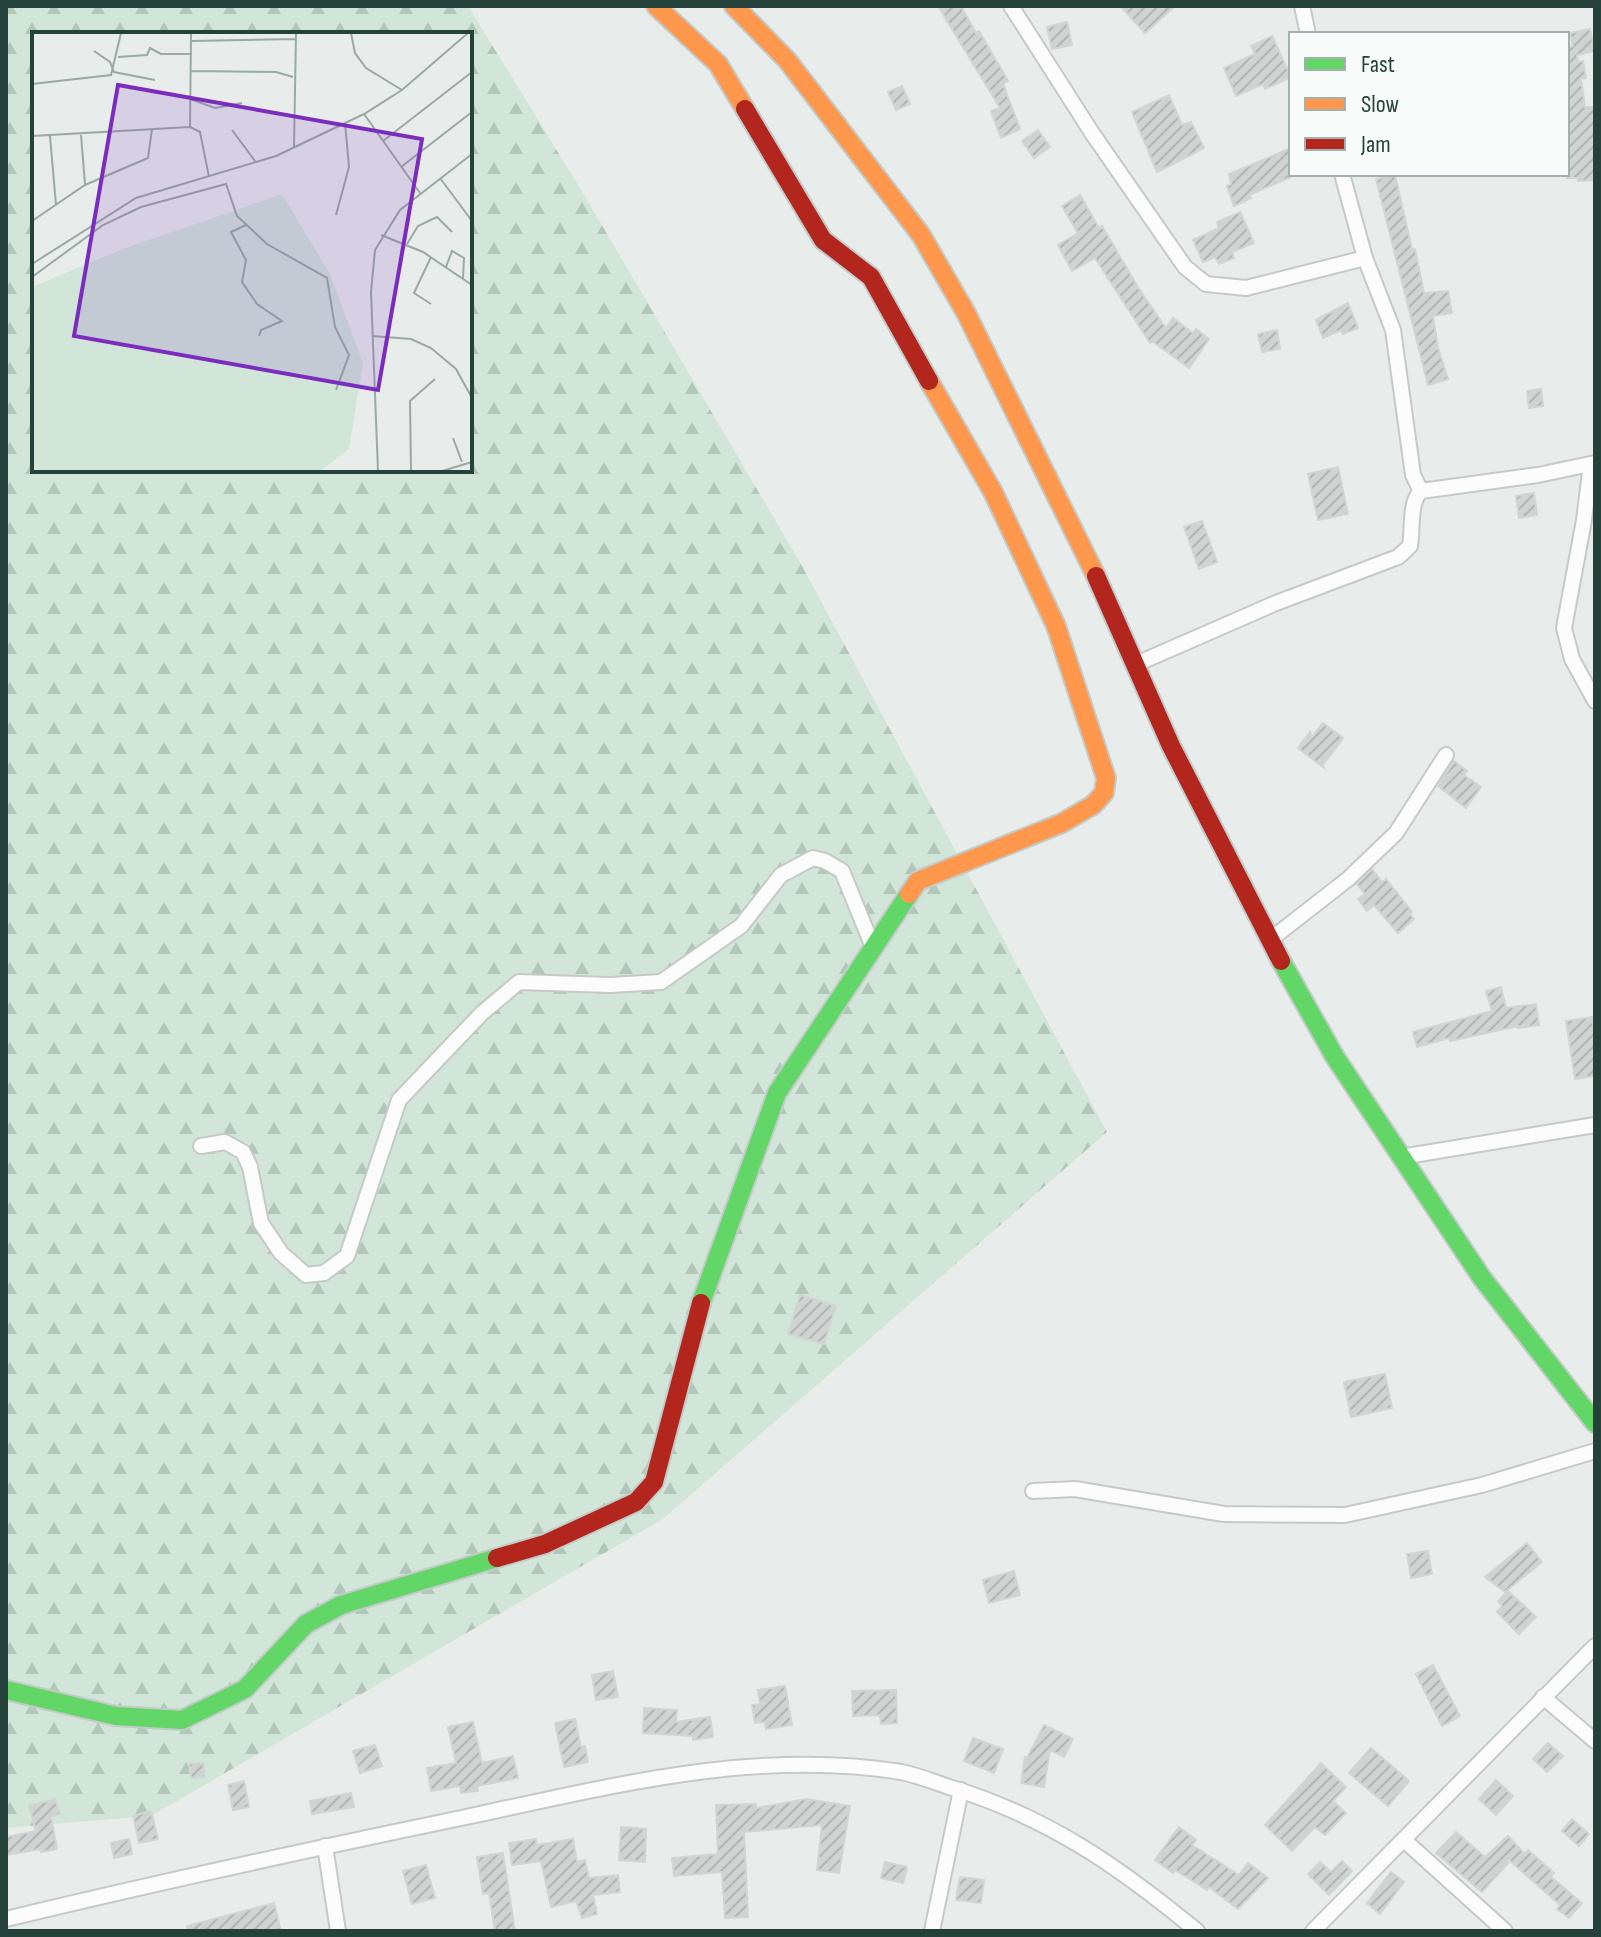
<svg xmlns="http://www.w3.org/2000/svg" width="1601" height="1937" font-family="'Sofia Sans Condensed',sans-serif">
<defs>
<pattern id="forest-firs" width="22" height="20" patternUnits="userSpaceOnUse" patternTransform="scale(2)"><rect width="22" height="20" fill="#d1e6d8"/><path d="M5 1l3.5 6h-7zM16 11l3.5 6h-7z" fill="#b3c6ba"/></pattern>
<pattern id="building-hatch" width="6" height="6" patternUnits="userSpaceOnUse" patternTransform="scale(2)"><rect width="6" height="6" fill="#cfd4d2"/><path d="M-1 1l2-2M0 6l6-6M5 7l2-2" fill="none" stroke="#b2b7b5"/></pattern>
</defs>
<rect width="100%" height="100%" fill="#e8edeb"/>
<path fill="url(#forest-firs)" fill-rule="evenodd" d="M6,6H468L583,193L802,566L1107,1132L663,1519L151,1816L6,1828ZM34,34H470V470H34Z"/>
<g fill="url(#building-hatch)" stroke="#d1d6d4" stroke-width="2">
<path d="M938,6H961L976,33L979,31L1008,81L1003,84L1020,129L1001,138L991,111L1000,108Z"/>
<path d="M1120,6H1175L1145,33Z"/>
<path d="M1067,22L1072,45L1052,49L1047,27Z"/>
<path d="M1590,29L1595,51L1577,55L1578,62L1583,61L1586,78L1581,79L1585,107H1595V180L1578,181L1577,178H1567V47L1573,46L1570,33Z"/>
<path d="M1272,36L1291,77L1265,89L1263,84L1236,96L1224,68L1255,54L1251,46Z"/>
<path d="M902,86L910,104L896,110L888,92Z"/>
<path d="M1169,95L1182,125L1191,122L1204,148L1157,172L1132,112Z"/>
<path d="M1038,130L1050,147L1034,158L1022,141Z"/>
<path d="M1291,148V177L1249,195L1251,198L1234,206L1227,186L1231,184L1229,174Z"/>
<path d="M1395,175L1412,249H1415L1424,293L1448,291L1452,313L1433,316L1438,348L1448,379L1428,385L1376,179Z"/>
<path d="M1080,195L1099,228L1102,226L1139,289L1166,328L1173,318L1193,333L1196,329L1209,339L1189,368L1152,341L1150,343L1095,258L1072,271L1058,245L1078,233L1062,206Z"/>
<path d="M1240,212L1254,243L1232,252L1234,258L1219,264L1215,257L1203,262L1193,240L1219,228L1217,222Z"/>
<path d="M1348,303L1358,328L1343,334L1341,330L1323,338L1316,320Z"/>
<path d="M1277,330L1280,349L1262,352L1258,334Z"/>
<path d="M1541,389L1543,406L1529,408L1527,391Z"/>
<path d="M1338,467L1348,514L1318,520L1308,474Z"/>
<path d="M1534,493L1537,515L1519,518L1516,496Z"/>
<path d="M1202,521L1217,562L1199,569L1184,527Z"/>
<path d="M1323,723L1343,738L1323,765L1324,768L1298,748L1310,732L1312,737Z"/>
<path d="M1454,761L1467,771L1464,775L1481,787L1466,808L1438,786Z"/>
<path d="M1372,869L1382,882L1386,879L1412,912L1410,914L1414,919L1398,933L1374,905L1367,911L1358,899L1365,894L1357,884Z"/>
<path d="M1501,987L1506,1008L1536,1004L1539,1025L1518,1028V1026L1450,1041L1449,1038L1417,1047L1413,1032L1492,1011L1486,991Z"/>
<path d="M1592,1017L1595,1034V1076L1575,1079L1566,1021Z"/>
<path d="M800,1295L836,1306L824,1344L788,1334Z"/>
<path d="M1385,1374L1392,1408L1351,1417L1344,1382Z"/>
<path d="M1527,1543L1542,1562L1505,1592L1485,1577Z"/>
<path d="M1428,1551L1432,1574L1411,1578L1407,1554Z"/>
<path d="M1014,1571L1020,1595L989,1603L983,1580Z"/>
<path d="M1508,1591L1536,1617L1519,1634L1497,1612L1502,1606L1498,1601Z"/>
<path d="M1433,1665L1460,1716L1442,1726L1416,1674Z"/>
<path d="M613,1671L618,1697L596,1700L592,1675Z"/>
<path d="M785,1686L792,1725L766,1729L765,1722L755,1723L752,1705L760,1704L758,1690Z"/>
<path d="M896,1690L897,1723L881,1724L880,1715L853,1716L852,1691Z"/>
<path d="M644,1708L677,1710L676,1722L710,1717L713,1737L693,1740V1736L643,1733Z"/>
<path d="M575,1719L581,1747L585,1746L588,1762L564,1767L555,1723Z"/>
<path d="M473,1722L482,1763L513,1756L518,1778L477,1786L478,1791L461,1793L460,1786L431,1791L427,1768L456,1763L448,1727Z"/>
<path d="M1044,1725L1073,1739L1064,1757L1050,1750L1044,1787L1021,1783L1025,1757L1027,1758Z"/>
<path d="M973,1738L1003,1749L994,1773L964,1761Z"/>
<path d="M1548,1743L1563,1756L1547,1772L1533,1759Z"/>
<path d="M375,1745L382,1766L360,1773L353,1751Z"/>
<path d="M1371,1748L1409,1781L1388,1806L1349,1773Z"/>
<path d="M203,1763L205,1777L191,1778L189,1764Z"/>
<path d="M1321,1763L1346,1787L1333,1801L1346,1813L1325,1835L1315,1827L1292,1851L1265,1825Z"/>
<path d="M1496,1780L1513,1796L1496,1815L1479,1799Z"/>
<path d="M244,1781L249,1807L233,1810L228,1785Z"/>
<path d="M351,1793L354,1807L312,1814L310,1801Z"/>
<path d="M55,1799L60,1814L51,1817L57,1849L41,1852L40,1849L6,1855V1837L36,1831L29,1806Z"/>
<path d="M806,1799L850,1806L839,1873L817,1870L822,1825L744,1832L748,1917L725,1918L722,1872L674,1876L672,1858L718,1854L716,1805L756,1804V1808Z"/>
<path d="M151,1811L158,1839L139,1843L133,1816Z"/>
<path d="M1572,1819L1589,1834L1579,1846L1562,1831Z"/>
<path d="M621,1827L646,1829L645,1862L619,1860Z"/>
<path d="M1179,1827L1196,1840L1192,1845L1239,1875L1248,1863L1268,1878L1238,1909L1209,1887L1207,1890L1175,1870L1173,1873L1155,1860Z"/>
<path d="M1456,1832L1485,1857L1508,1836L1525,1854L1528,1850L1554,1873L1551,1877L1582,1903L1569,1918L1557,1909L1560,1905L1510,1861L1482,1892L1436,1853Z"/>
<path d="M129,1839L132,1854L114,1858L111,1843Z"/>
<path d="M536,1839L537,1845L573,1839L577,1862L585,1860L589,1878L618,1875L620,1892L593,1895L597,1914L582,1918L576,1901L551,1907L541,1861L512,1865L509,1843Z"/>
<path d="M503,1853L515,1931H495L489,1893L483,1894L477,1857Z"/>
<path d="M1342,1861L1352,1871L1329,1895L1308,1874L1320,1862L1331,1872Z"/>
<path d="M885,1862L907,1867L903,1883L881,1878Z"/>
<path d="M426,1865L435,1898L412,1904L403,1871Z"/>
<path d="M1391,1872L1404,1882L1380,1914L1367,1903Z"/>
<path d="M960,1877L984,1880L981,1903L956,1900Z"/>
<path d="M274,1903L281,1931H188L187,1926Z"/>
</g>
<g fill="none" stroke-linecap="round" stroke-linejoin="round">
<defs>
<g id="street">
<path d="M1011,6L1092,133L1185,267L1206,284L1246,288L1365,258"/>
<path d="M1302,6L1308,34"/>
<path d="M1342,174L1365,258L1393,330L1413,475L1421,491"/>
<path d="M1591,464L1584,520L1564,628L1572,659L1595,701"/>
<path d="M1134,665L1276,603L1398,557L1410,546C1413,530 1409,502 1421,491L1538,475L1595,463"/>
<path d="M1270,940L1348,879L1396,833L1446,755"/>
<path d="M201,1146L225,1142L243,1152L250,1167L261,1223L281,1253L306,1275L324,1273L347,1256L399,1100L482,1013L519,982L610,985L661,982L741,926L781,875L813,858L825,861L842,871L873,947"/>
<path d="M1401,1157L1595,1125"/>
<path d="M1033,1491L1075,1489L1224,1514L1345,1515L1482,1485L1595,1451"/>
<path d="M1543,1697L1595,1741"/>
<path d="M1404,1840L1505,1931"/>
<path d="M325,1846L338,1931"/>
<path d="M6,1919C159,1882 312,1849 466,1817C608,1787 755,1748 901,1772C917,1775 934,1782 949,1787C1048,1817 1118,1866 1197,1931"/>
<path d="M932,1931L961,1790"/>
<path d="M1313,1931L1595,1646"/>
</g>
<g id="fast">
<path d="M1281,961L1335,1057L1482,1278L1595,1423"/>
<path d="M701,1303L777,1093L909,894"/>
<path d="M6,1690L116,1716L182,1720L245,1689L306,1624L341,1605L497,1558"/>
</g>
<g id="slow">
<path d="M656,6L718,64L745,109"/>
<path d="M734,6L787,60L921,235L966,313L1096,576"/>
<path d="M909,894L918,881L1062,823L1093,805L1104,793L1106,778L1056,626L993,492L929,381"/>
</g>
<g id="jam">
<path d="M745,109L823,240L871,277L929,381"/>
<path d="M1096,576L1171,746L1281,961"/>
<path d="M497,1558L545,1544L636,1502L654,1482L701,1303"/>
</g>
</defs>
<use href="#street" stroke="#c5cac8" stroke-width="18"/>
<use href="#fast" stroke="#c3cbc8" stroke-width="22"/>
<use href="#slow" stroke="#c3cbc8" stroke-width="22"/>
<use href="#jam" stroke="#c3cbc8" stroke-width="22"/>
<use href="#street" stroke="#fcfcfc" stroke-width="14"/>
<use href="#fast" stroke="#63d668" stroke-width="18"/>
<use href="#slow" stroke="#ff974d" stroke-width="18"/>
<use href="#jam" stroke="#b3261e" stroke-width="18"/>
</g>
<g transform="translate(32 32)">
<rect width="440" height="440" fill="#e8edeb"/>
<path d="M250,162L298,242L331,331L317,417L288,439H0V255L88,218Z" fill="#d1e6d8"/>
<path fill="none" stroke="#9aa9a4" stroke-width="2" d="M159,1L158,95L168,100L177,145M319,1L323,21L334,36L370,58M159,9L263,7M62,19L78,30L82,40L123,48M86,25L115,23L118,16L129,22H160M159,39L244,40L261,45M0,52L79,43L89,1M158,67L183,76L210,71M332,82L388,161M200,98L223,129M49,103L53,152M0,104L158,95M18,104L24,173M351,109L440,40M262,115L264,1M369,135L440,80M408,146L440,189M304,183L317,135L313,91M0,189L53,153L116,126L120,97M214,193L199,200L214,228L210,250L225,272L250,289L229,298L227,304M349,203L391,220L440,253M375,212L386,194L405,185L420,200M399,225L382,261L399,272M0,232L104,166L244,124L332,82L370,58L436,1M414,235L420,219L432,226L431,246M0,245L71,193L109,175L194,152L205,184L235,212L295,246L303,295L317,323L304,358M340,304L379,307L399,316L424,337L440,366M421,406L430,430M346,439L339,260L343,218L368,178L440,122M379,439L378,369L403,347M410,439L440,430"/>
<path fill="#7b2cbf" fill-opacity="0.15" stroke="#7b2cbf" stroke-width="4" d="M86,53L390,107L346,358L42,304Z"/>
<rect width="440" height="440" fill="none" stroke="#24423a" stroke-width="4"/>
</g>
<rect width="1601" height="1937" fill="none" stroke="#24423a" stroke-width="16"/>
<rect x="1289" y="32" width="280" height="144" fill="#f7fbf9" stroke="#a3b1ad" stroke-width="2"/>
<rect x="1305" y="58" width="40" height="12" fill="#63d668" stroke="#a3b1ad" stroke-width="2"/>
<text x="1361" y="72" font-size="24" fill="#24423a">Fast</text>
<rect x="1305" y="98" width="40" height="12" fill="#ff974d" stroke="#a3b1ad" stroke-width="2"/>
<text x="1361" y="112" font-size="24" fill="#24423a">Slow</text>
<rect x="1305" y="138" width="40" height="12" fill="#b3261e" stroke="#a3b1ad" stroke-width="2"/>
<text x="1361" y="152" font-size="24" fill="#24423a">Jam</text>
</svg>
